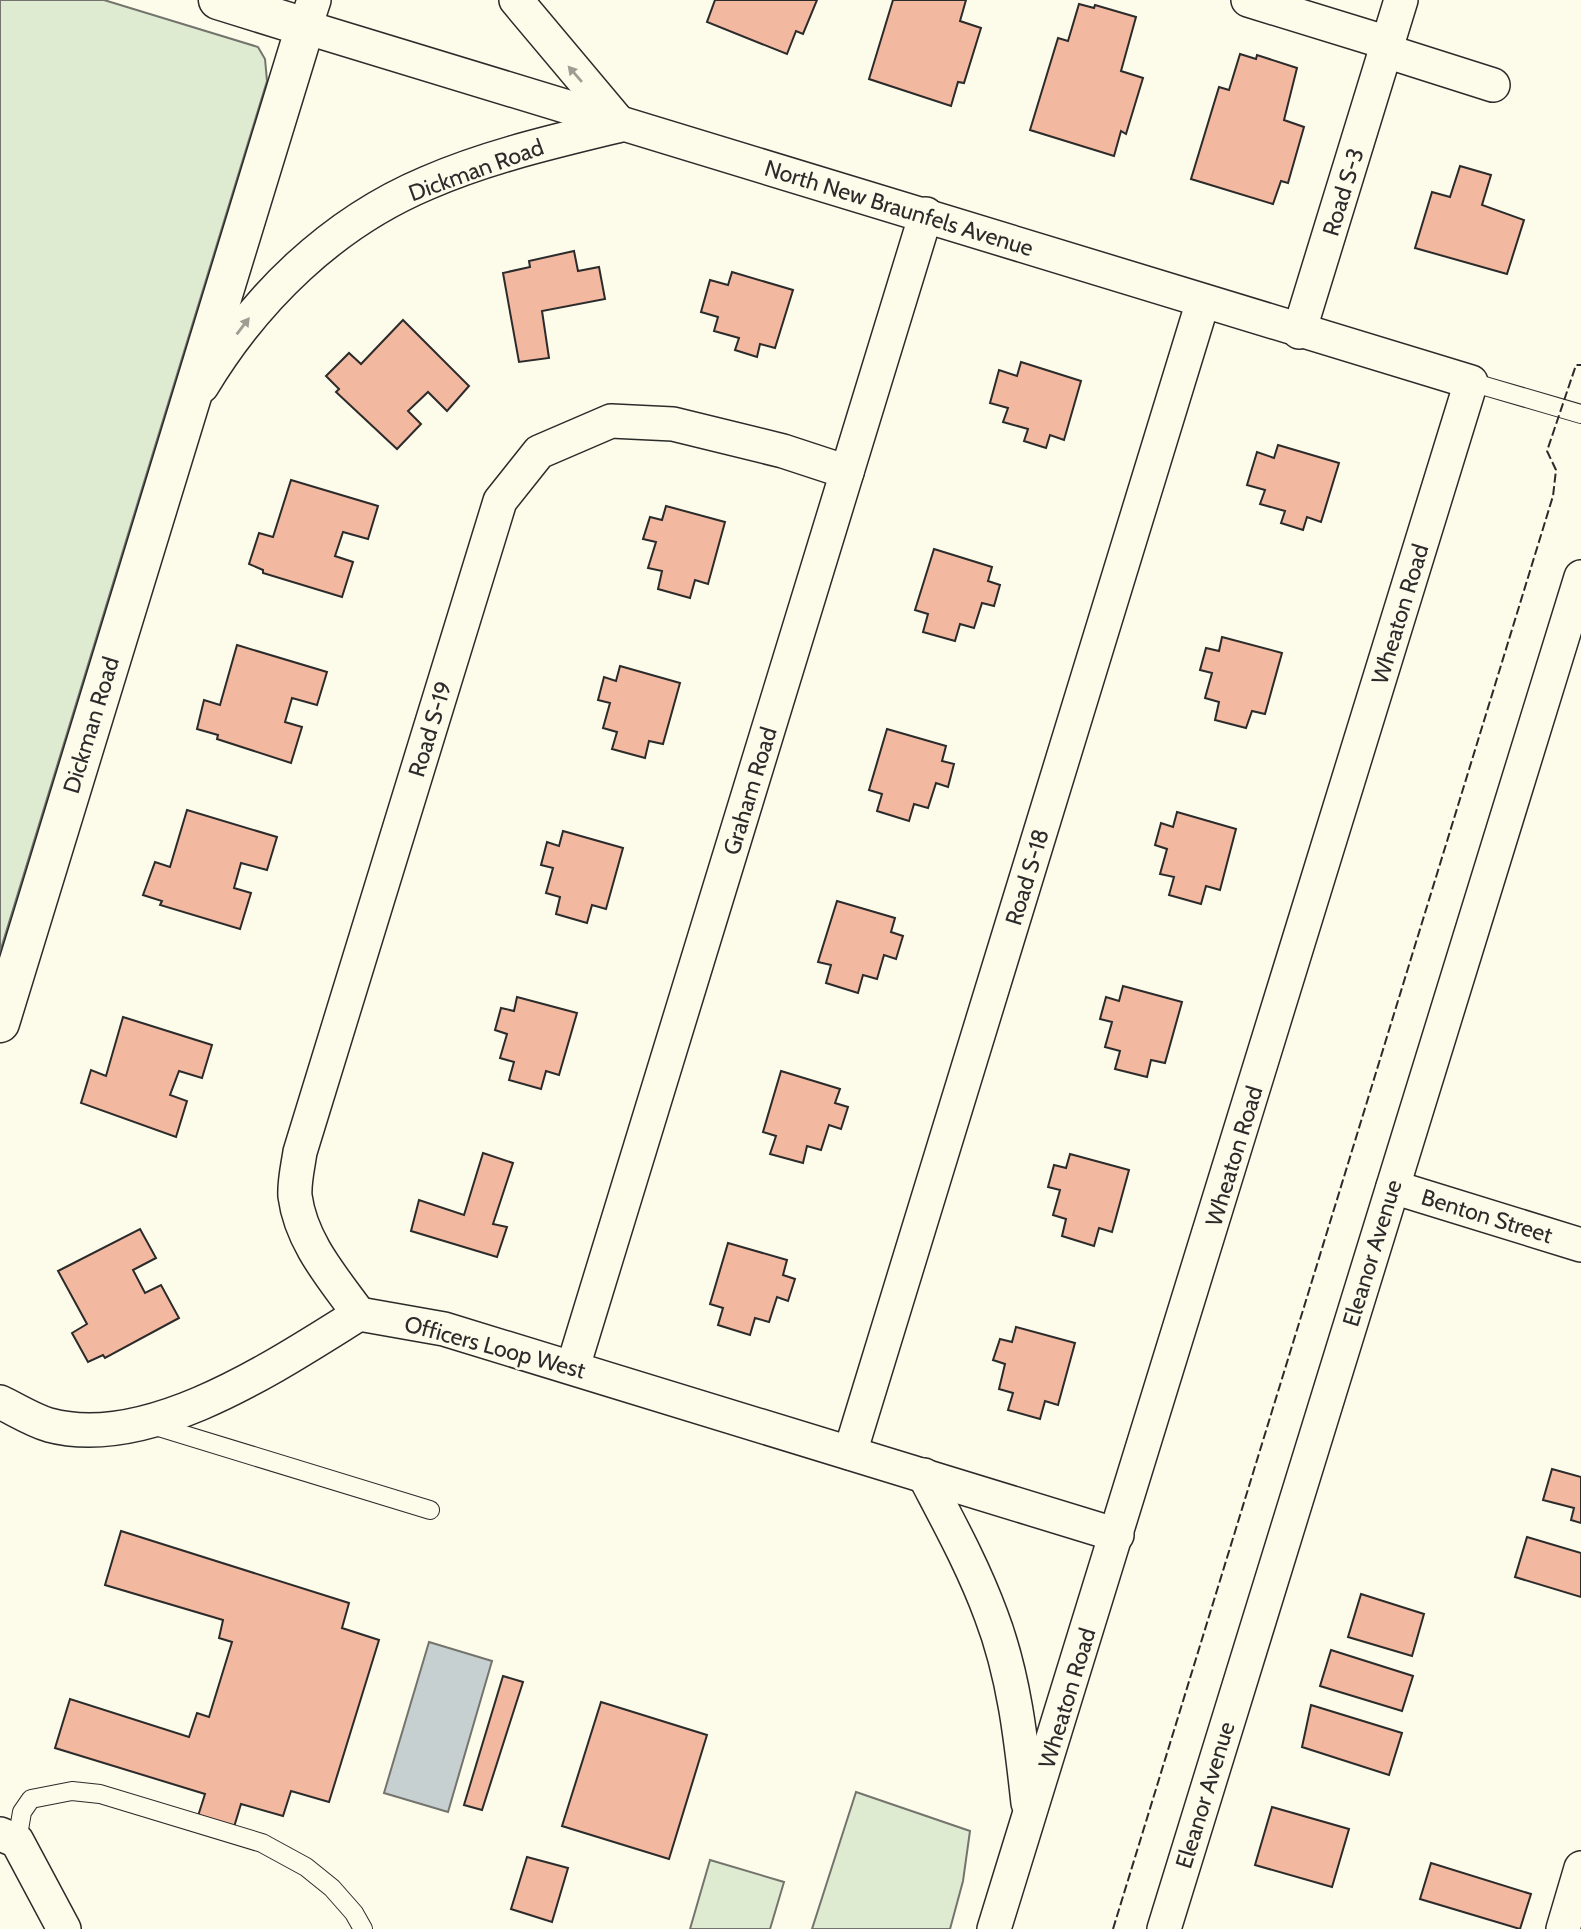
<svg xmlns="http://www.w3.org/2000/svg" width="1581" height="1929" font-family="Cabin,sans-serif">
<rect width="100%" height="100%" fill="#fdfbea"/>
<g fill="#deebd1" stroke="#74746e" stroke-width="2">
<path d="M0,0H104L258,47L265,59L267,81L0,952Z"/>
<path d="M856,1792L970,1831L963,1881L950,1929H812Z"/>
<path d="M710,1860L784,1882L770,1929H690Z"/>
</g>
<path fill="#c7d0d0" stroke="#74746e" stroke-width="2" d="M429,1642L492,1661L448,1812L384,1793Z"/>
<g fill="#f2b8a0" stroke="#2b2b2b" stroke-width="2">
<path d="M715,0H817L803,34L796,31L787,54L707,22Z"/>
<path d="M893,0H966L960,21L981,28L964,83L958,82L951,106L869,79Z"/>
<path d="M1079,4L1094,8L1095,5L1136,17L1121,71L1143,78L1126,134L1121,131L1114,156L1030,130L1058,38L1068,41Z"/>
<path d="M1240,54L1256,59L1257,55L1297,68L1284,120L1304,127L1288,183L1281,181L1273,204L1191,179L1219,87L1229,90Z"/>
<path d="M1460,166L1491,175L1482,205L1524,220L1507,274L1415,248L1432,192L1450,197Z"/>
<path d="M574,251L578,271L599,267L605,299L542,311L549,358L519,362L503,273L530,267L529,261Z"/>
<path d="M732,272L793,290L775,348L760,344L757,357L735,350L739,338L714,331L718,317L701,312L710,280L728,285Z"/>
<path d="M403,320L469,386L447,411L428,392L408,411L421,424L397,449L336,392L339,389L326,376L349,353L361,364Z"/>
<path d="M1021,362L1081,381L1064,440L1050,435L1046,448L1024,441L1028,429L1003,422L1008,408L990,403L999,370L1017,376Z"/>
<path d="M1278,445L1339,463L1321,522L1307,517L1303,530L1281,523L1285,511L1260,504L1265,490L1247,485L1257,452L1274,458Z"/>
<path d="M291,480L378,506L368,539L343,532L335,556L353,562L342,597L263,573V570L249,564L259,533L273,537Z"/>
<path d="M666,506L725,522L708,584L695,580L690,598L658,589L662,571L648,568L656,542L643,539L650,517L662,520Z"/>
<path d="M934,549L992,567L988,581L1000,585L994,606L982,603L974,628L960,624L955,641L923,632L928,614L915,610Z"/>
<path d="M1222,637L1282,653L1265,714L1252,711L1246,728L1215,720L1219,702L1205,698L1212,673L1200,670L1206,648L1219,651Z"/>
<path d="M237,645L327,672L317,705L292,698L285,722L302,727L291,763L217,739L218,735L197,729L204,700L220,705Z"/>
<path d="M620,666L680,683L663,744L649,741L645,758L612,749L617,732L603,728L610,703L598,700L604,677L616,681Z"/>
<path d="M887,729L946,746L942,761L954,764L948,787L936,783L928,808L914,804L909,821L877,811L882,794L869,790Z"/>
<path d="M187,810L277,837L267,870L241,863L234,888L251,893L240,929L160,905L162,901L143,895L155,862L170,867Z"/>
<path d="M1177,812L1236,829L1220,890L1206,886L1201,904L1169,895L1174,877L1160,874L1167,849L1155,845L1161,823L1173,827Z"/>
<path d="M563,831L623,848L606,909L592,905L587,923L556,914L560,897L546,893L553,868L541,865L547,842L559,846Z"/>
<path d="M837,901L895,918L891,932L903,936L896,959L884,955L877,979L863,975L858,993L826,983L831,965L818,962Z"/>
<path d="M1123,986L1182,1002L1165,1063L1151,1060L1147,1077L1115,1069L1120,1051L1105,1047L1112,1022L1100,1019L1106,997L1119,1001Z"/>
<path d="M517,997L577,1013L559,1075L546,1071L541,1089L509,1080L514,1062L500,1058L507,1034L495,1030L501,1008L514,1011Z"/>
<path d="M123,1017L212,1045L202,1078L179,1071L170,1095L187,1101L176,1137L81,1103L91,1070L106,1076Z"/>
<path d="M781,1071L840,1089L835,1103L848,1107L841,1129L829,1125L821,1150L807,1146L803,1163L770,1154L776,1136L763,1132Z"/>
<path d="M483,1153L513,1163L493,1224L507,1227L497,1257L411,1231L419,1200L464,1215Z"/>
<path d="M1070,1154L1129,1170L1112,1232L1099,1228L1094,1246L1062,1236L1066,1219L1053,1215L1060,1190L1048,1187L1054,1165L1066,1168Z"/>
<path d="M140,1229L156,1258L133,1270L145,1293L161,1285L179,1318L105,1358L103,1355L88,1362L72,1333L87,1324L58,1271Z"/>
<path d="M728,1243L787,1260L783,1275L795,1279L788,1301L777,1297L769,1322L755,1318L750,1335L718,1325L723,1308L710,1304Z"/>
<path d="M1016,1327L1075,1343L1058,1405L1045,1401L1040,1419L1008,1410L1013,1393L999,1389L1005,1364L993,1360L1000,1339L1012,1342Z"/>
<path d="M1552,1469L1581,1477V1523L1571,1520L1574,1508L1543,1500Z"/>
<path d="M121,1531L349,1603L342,1628L379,1640L329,1802L291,1791L283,1816L241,1804L234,1827L198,1816L205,1794L55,1748L70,1699L189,1737L197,1713L209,1717L232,1642L219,1638L223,1620L105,1585Z"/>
<path d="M1527,1537L1581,1553V1597L1515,1577Z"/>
<path d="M1361,1594L1424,1614L1412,1656L1348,1637Z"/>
<path d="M1331,1650L1413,1676L1402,1711L1320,1686Z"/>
<path d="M503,1676L523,1682L482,1810L464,1805Z"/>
<path d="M601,1702L707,1735L669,1859L562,1826Z"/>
<path d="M1311,1705L1402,1733L1389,1775L1302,1747Z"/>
<path d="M1272,1807L1349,1829L1332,1887L1255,1865Z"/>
<path d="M527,1857L568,1868L552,1922L511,1909Z"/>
<path d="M1431,1863L1531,1894L1520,1929L1420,1899Z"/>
</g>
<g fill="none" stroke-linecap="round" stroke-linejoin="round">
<defs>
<g id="service">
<path d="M1471,382L1581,414"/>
<path d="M152,1425L430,1510"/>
<path d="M17,1841L22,1812L31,1799L72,1791L100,1794L262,1843L306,1867L332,1888L354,1913L363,1929"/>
</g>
<g id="minor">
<path d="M314,0L305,27L1471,382L994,1929"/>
<path d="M1248,0L1388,43"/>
<path d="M1386,51L1493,85"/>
<path d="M1299,332L1401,0"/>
<path d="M202,386C255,298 332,223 427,183C489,156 556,141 621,125L516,0"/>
<path d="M1393,1187L1581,1245"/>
<path d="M359,1314C333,1278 301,1242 295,1196C294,1182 298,1166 300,1152L500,501L539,452L611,421L673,424L783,451L847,472"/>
<path d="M573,1367L926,214"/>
<path d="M0,1402C15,1409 32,1420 49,1425C149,1452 277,1365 359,1314L444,1329L1117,1535"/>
<path d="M850,1453L1203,301"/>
<path d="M924,1475C948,1521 973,1566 991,1615C1014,1675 1021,1739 1028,1803"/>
<path d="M0,1834L17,1841L64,1929"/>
<path d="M1164,1929L1581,577"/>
<path d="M1563,1929L1581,1868"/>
</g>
<path id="tertiary" d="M0,1023L305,27L218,0"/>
</defs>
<use href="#service" stroke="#2b2b2b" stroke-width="20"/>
<use href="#minor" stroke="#2b2b2b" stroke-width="36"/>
<use href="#tertiary" stroke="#2b2b2b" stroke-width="41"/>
<use href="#service" stroke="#fdfbea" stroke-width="18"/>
<use href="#minor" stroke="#fdfbea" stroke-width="33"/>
<use href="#tertiary" stroke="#fdfbea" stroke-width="38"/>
<path stroke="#2b2b2b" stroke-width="2" stroke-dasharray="9 3.5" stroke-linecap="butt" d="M1113,1929L1553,496L1556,470L1547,451L1576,365H1581"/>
</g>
<defs><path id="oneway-solid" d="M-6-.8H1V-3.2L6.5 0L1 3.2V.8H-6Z" transform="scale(1.75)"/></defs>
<g fill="#9e9d94">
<use href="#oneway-solid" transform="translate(575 74) rotate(-131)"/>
<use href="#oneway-solid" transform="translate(243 326) rotate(-53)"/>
</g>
<g text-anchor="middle" stroke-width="5" stroke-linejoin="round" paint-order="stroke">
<g font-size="23" fill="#2b2b2b" stroke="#fdfbea">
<text transform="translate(476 170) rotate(-20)" y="8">Dickman Road</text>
<text transform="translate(1343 192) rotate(-73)" y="8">Road S-3</text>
<text transform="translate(899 208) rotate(17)" y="8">North New Braunfels Avenue</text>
<text transform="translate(1400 614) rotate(-73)" y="8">Wheaton Road</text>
<text transform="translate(91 725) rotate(-73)" y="8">Dickman Road</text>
<text transform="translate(430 729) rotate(-73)" y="8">Road S-19</text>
<text transform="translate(750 791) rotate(-73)" y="8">Graham Road</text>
<text transform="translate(1027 877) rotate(-73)" y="8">Road S-18</text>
<text transform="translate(1234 1156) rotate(-73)" y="8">Wheaton Road</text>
<text transform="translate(1487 1216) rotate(17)" y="8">Benton Street</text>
<text transform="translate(1372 1253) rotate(-73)" y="8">Eleanor Avenue</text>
<text transform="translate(495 1347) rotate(15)" y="8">Officers Loop West</text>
<text transform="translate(1067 1698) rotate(-73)" y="8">Wheaton Road</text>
<text transform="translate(1205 1795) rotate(-73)" y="8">Eleanor Avenue</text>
</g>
</g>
</svg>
